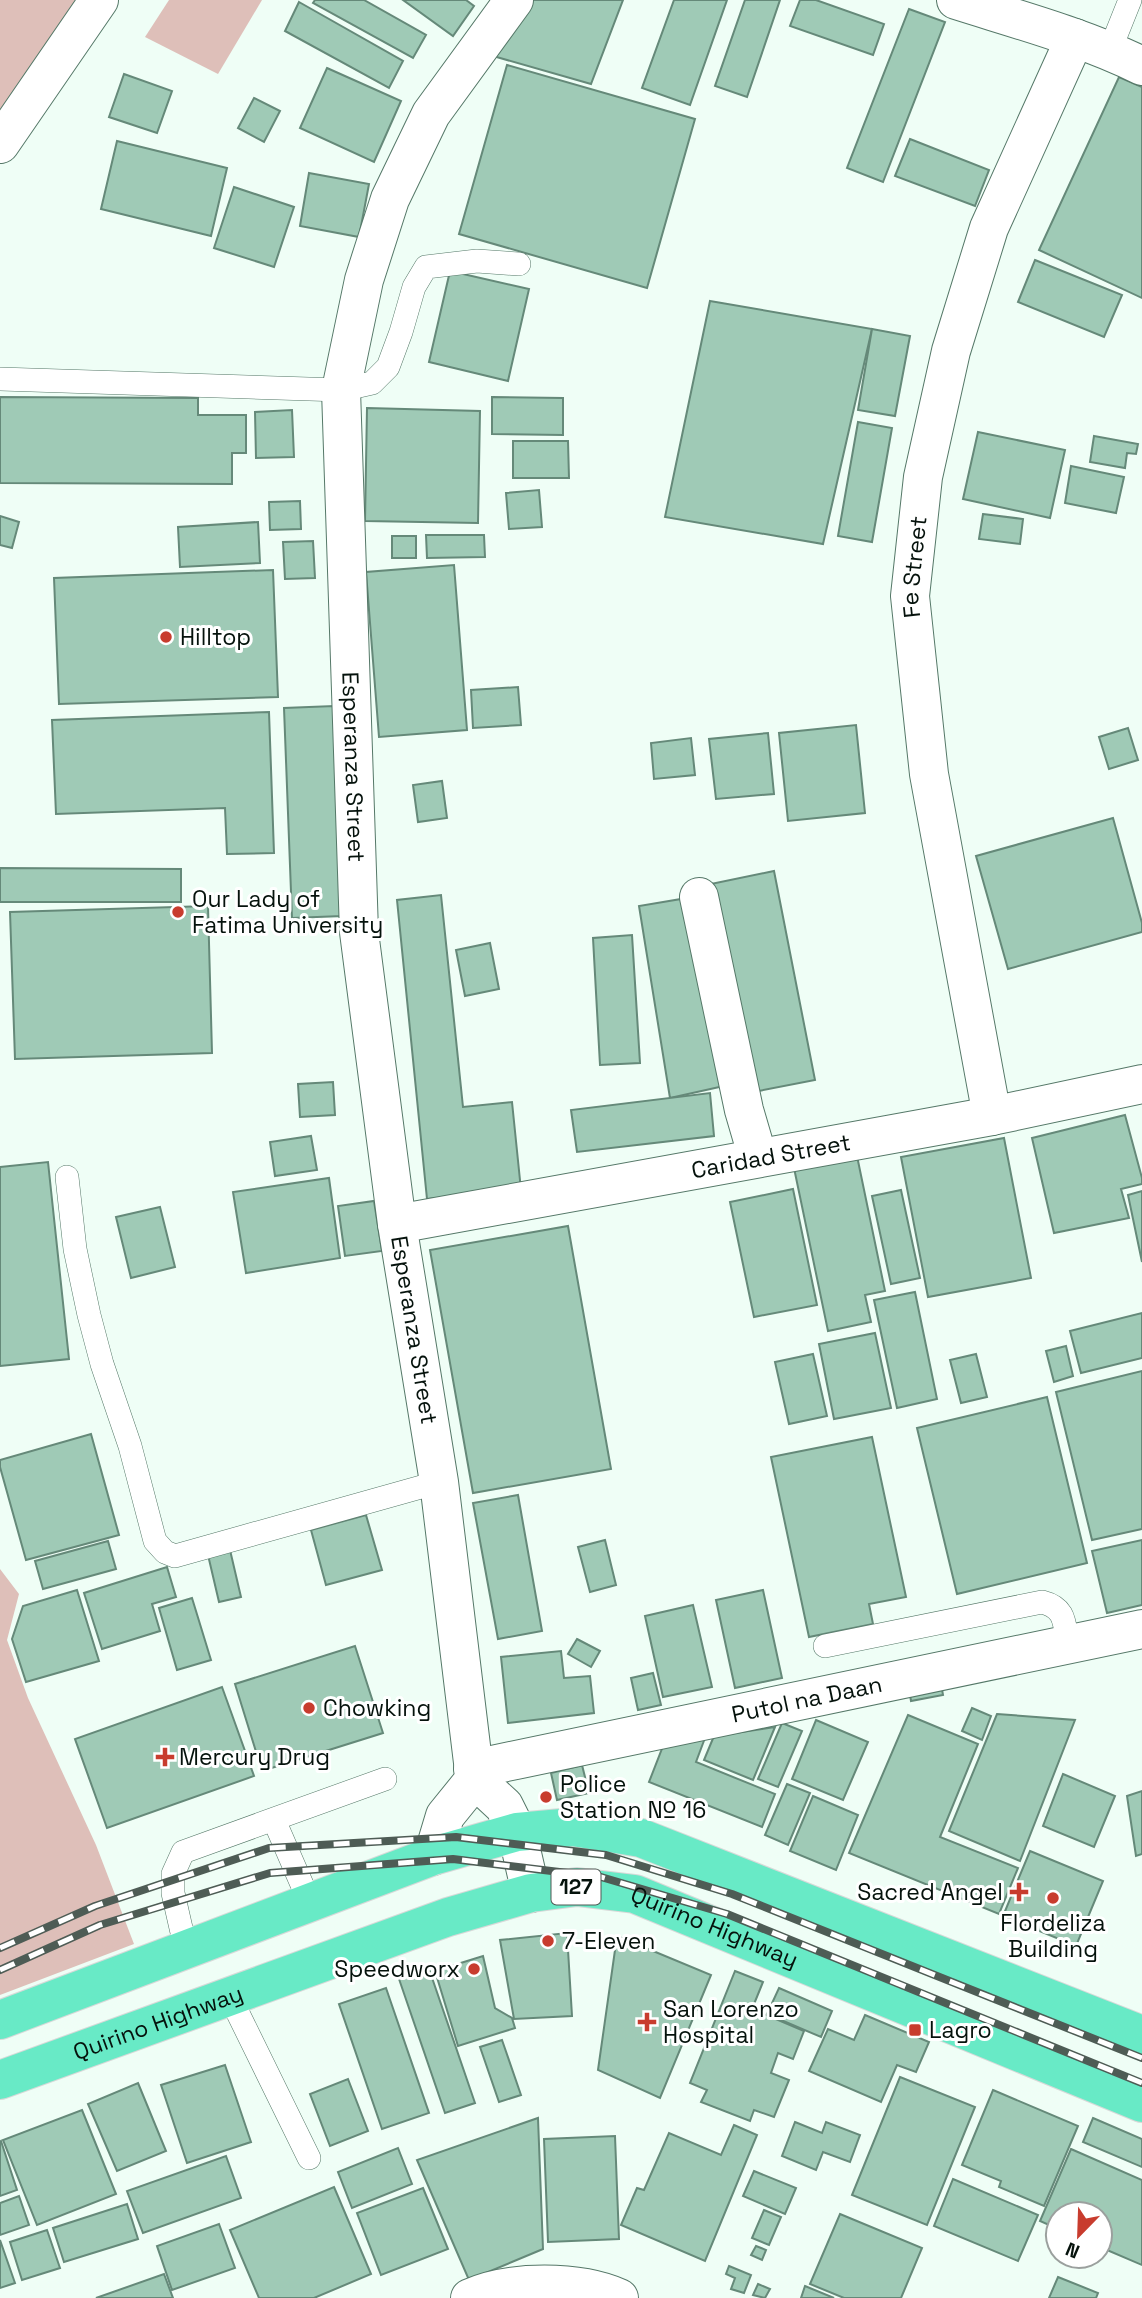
<svg xmlns="http://www.w3.org/2000/svg" width="1142" height="2298" font-family="'Space Grotesk',sans-serif">
<rect width="100%" height="100%" fill="#effef6"/>
<g fill="#debfb9">
<path d="M0,0H84L0,124Z"/>
<path d="M169,0H262L218,74L145,37Z"/>
<path d="M0,1569L19,1594L7,1640L28,1698L96,1845L134,1944L0,1995Z"/>
</g>
<g fill="#9fcab6" stroke="#658979" stroke-width="2">
<path d="M315,0H364L426,35L413,58L313,3Z"/>
<path d="M403,0H466L474,6L453,36Z"/>
<path d="M525,0H623L591,84L486,54Z"/>
<path d="M674,0H727L690,105L642,88Z"/>
<path d="M745,0H780L747,97L715,86Z"/>
<path d="M800,0H816L884,24L873,55L790,26Z"/>
<path d="M299,2L403,61L389,88L285,31Z"/>
<path d="M909,9L945,22L883,182L847,168Z"/>
<path d="M507,65L695,119L647,288L459,234Z"/>
<path d="M327,68L401,101L374,162L300,128Z"/>
<path d="M124,74L172,91L157,133L109,117Z"/>
<path d="M1119,77L1142,87V298L1039,250Z"/>
<path d="M254,98L280,111L264,142L238,128Z"/>
<path d="M910,139L989,170L975,206L895,176Z"/>
<path d="M117,141L227,168L211,236L101,209Z"/>
<path d="M309,173L369,184L359,237L300,226Z"/>
<path d="M234,187L294,207L274,267L214,248Z"/>
<path d="M1035,260L1122,295L1104,337L1018,302Z"/>
<path d="M450,271L529,289L508,381L429,362Z"/>
<path d="M710,301L872,329L823,544L665,517Z"/>
<path d="M872,329L910,336L895,416L858,410Z"/>
<path d="M0,397L198,398V415H246V453H232V484L0,483Z"/>
<path d="M492,397L563,398V435L492,434Z"/>
<path d="M367,408L480,411L478,523L365,521Z"/>
<path d="M292,410L294,457L256,458L255,412Z"/>
<path d="M858,422L892,428L872,542L838,536Z"/>
<path d="M978,432L1065,450L1050,518L963,499Z"/>
<path d="M1094,436L1138,444L1136,454L1127,453L1125,468L1090,462Z"/>
<path d="M513,441H568L569,478H513Z"/>
<path d="M1071,466L1124,477L1116,513L1065,503Z"/>
<path d="M539,490L542,527L509,529L506,493Z"/>
<path d="M300,501L301,529L270,530L269,502Z"/>
<path d="M983,514L1023,519L1020,544L979,539Z"/>
<path d="M0,516L19,522L12,548L0,545Z"/>
<path d="M258,522L260,563L180,567L178,527Z"/>
<path d="M426,535H484L485,557L427,558Z"/>
<rect x="392" y="536" width="24" height="22"/>
<path d="M313,541L315,578L285,579L283,542Z"/>
<path d="M454,565L467,730L379,737L366,572Z"/>
<path d="M273,570L278,697L59,704L54,578Z"/>
<path d="M518,687L521,725L473,728L471,690Z"/>
<path d="M334,706L342,916L292,918L284,708Z"/>
<path d="M269,712L274,853L227,854L225,808L56,814L52,720Z"/>
<path d="M856,725L865,813L788,821L779,733Z"/>
<path d="M1128,728L1138,760L1109,769L1099,737Z"/>
<path d="M768,733L774,794L716,799L709,739Z"/>
<path d="M691,738L695,775L654,779L651,743Z"/>
<path d="M442,781L447,818L418,822L413,785Z"/>
<path d="M1113,818L1142,923V932L1008,969L976,856Z"/>
<path d="M0,868L181,869V902H0Z"/>
<path d="M774,871L815,1080L748,1093L706,885Z"/>
<path d="M441,895L463,1107L512,1102L521,1190L427,1199L397,900Z"/>
<path d="M693,897L724,1086L670,1098L639,906Z"/>
<path d="M208,906L212,1053L15,1059L10,912Z"/>
<path d="M632,935L640,1063L600,1065L593,938Z"/>
<path d="M490,943L499,989L465,996L456,950Z"/>
<path d="M333,1082L335,1115L300,1117L298,1084Z"/>
<path d="M710,1093L714,1136L577,1152L571,1110Z"/>
<path d="M1125,1115L1142,1178V1184L1121,1189L1129,1218L1054,1233L1032,1138Z"/>
<path d="M311,1136L317,1170L275,1176L270,1142Z"/>
<path d="M1004,1138L1031,1278L928,1297L901,1157Z"/>
<path d="M857,1156L885,1291L865,1295L871,1322L828,1331L794,1168Z"/>
<path d="M48,1162L69,1359L0,1366V1167Z"/>
<path d="M329,1178L340,1258L246,1273L233,1192Z"/>
<path d="M793,1189L817,1305L754,1317L730,1202Z"/>
<path d="M901,1190L920,1278L891,1284L872,1196Z"/>
<path d="M1142,1191V1262L1128,1195Z"/>
<path d="M374,1201L382,1251L345,1256L338,1206Z"/>
<path d="M160,1207L175,1267L131,1278L116,1217Z"/>
<path d="M568,1226L611,1469L473,1493L430,1250Z"/>
<path d="M915,1292L937,1399L897,1408L874,1300Z"/>
<path d="M1142,1313V1358L1081,1373L1070,1331Z"/>
<path d="M875,1333L891,1408L834,1419L819,1344Z"/>
<path d="M1066,1346L1073,1376L1054,1382L1046,1351Z"/>
<path d="M813,1354L827,1416L789,1424L775,1362Z"/>
<path d="M976,1354L987,1397L961,1403L950,1360Z"/>
<path d="M1142,1371V1529L1092,1540L1056,1392Z"/>
<path d="M1047,1397L1087,1563L957,1594L917,1428Z"/>
<path d="M91,1434L119,1535L26,1560L0,1467V1460Z"/>
<path d="M872,1437L906,1597L869,1604L873,1624L809,1637L771,1457Z"/>
<path d="M518,1495L542,1631L498,1639L473,1503Z"/>
<path d="M366,1515L382,1570L326,1585L311,1530Z"/>
<path d="M605,1540L616,1585L590,1592L578,1547Z"/>
<path d="M1142,1540V1605L1107,1613L1092,1551Z"/>
<path d="M108,1541L116,1569L43,1589L35,1561Z"/>
<path d="M230,1550L241,1597L219,1602L208,1555Z"/>
<path d="M167,1567L176,1597L152,1604L160,1631L102,1649L84,1593Z"/>
<path d="M77,1590L99,1661L26,1682L12,1639L23,1606Z"/>
<path d="M763,1590L782,1678L735,1688L716,1600Z"/>
<path d="M192,1598L211,1660L177,1670L159,1608Z"/>
<path d="M693,1605L712,1687L663,1697L645,1616Z"/>
<path d="M577,1639L600,1651L591,1667L568,1654Z"/>
<path d="M355,1646L383,1733L262,1771L235,1684Z"/>
<path d="M561,1651L564,1678L590,1676L594,1713L508,1723L501,1657Z"/>
<path d="M653,1673L661,1705L638,1710L631,1678Z"/>
<path d="M940,1678L943,1695L911,1701L908,1683Z"/>
<path d="M222,1687L254,1776L107,1828L75,1739Z"/>
<path d="M972,1708L991,1716L982,1740L962,1731Z"/>
<path d="M997,1714L1075,1720L1020,1861L949,1831Z"/>
<path d="M908,1715L978,1744L940,1837L1018,1868L999,1914L849,1853Z"/>
<path d="M816,1720L868,1742L843,1800L792,1779Z"/>
<path d="M782,1723L802,1731L778,1787L758,1779Z"/>
<path d="M775,1727L753,1780L704,1760L714,1736Z"/>
<path d="M705,1738L696,1762L775,1794L762,1827L649,1782L665,1741Z"/>
<path d="M582,1765L589,1793L557,1800L551,1773Z"/>
<path d="M1063,1774L1115,1796L1094,1847L1043,1826Z"/>
<path d="M787,1784L810,1793L788,1845L765,1835Z"/>
<path d="M1142,1791V1854L1136,1856L1127,1796Z"/>
<path d="M813,1796L858,1815L836,1870L790,1851Z"/>
<path d="M1030,1851L1103,1881L1076,1946L1003,1916Z"/>
<path d="M567,1933L572,2016L514,2019L500,1940Z"/>
<path d="M617,1936L711,1975L660,2098L598,2070Z"/>
<path d="M483,1956L495,2008L512,2018L515,2028L458,2046L435,1971Z"/>
<path d="M429,1969L475,2103L445,2113L399,1979Z"/>
<path d="M735,1971L763,1982L752,2009L804,2031L793,2059L778,2053L771,2073L789,2080L774,2117L754,2110L750,2121L701,2102L707,2090L690,2083Z"/>
<path d="M386,1988L429,2113L382,2129L339,2004Z"/>
<path d="M779,1988L832,2011L821,2037L767,2014Z"/>
<path d="M865,2015L929,2042L916,2072L897,2065L881,2102L809,2071L828,2029L854,2040Z"/>
<path d="M502,2040L521,2095L499,2102L480,2047Z"/>
<path d="M225,2065L251,2142L187,2163L161,2085Z"/>
<path d="M900,2077L975,2107L927,2225L852,2195Z"/>
<path d="M348,2079L368,2131L330,2146L310,2094Z"/>
<path d="M138,2083L166,2151L117,2171L88,2104Z"/>
<path d="M993,2090L1078,2126L1044,2206L999,2187L1001,2181L962,2165Z"/>
<path d="M82,2110L116,2194L37,2225L3,2140Z"/>
<path d="M538,2118L543,2249L469,2280L417,2160Z"/>
<path d="M1093,2118L1142,2139V2167L1083,2142Z"/>
<path d="M795,2122L822,2133L826,2122L860,2135L850,2162L823,2152L816,2170L782,2156Z"/>
<path d="M734,2125L757,2135L705,2261L621,2225L637,2188L644,2190L669,2133L721,2155Z"/>
<path d="M615,2136L619,2239L548,2242L544,2139Z"/>
<path d="M1,2141L17,2190L0,2196V2142Z"/>
<path d="M398,2148L412,2184L352,2208L338,2172Z"/>
<path d="M1071,2149L1142,2180V2265L1100,2247V2214H1058V2229L1040,2221Z"/>
<path d="M226,2156L241,2198L143,2233L127,2191Z"/>
<path d="M754,2171L796,2188L785,2214L743,2196Z"/>
<path d="M953,2179L1038,2215L1018,2261L934,2226Z"/>
<path d="M334,2187L371,2274L314,2298H259L230,2230Z"/>
<path d="M423,2188L448,2249L381,2275L357,2213Z"/>
<path d="M19,2196L29,2225L0,2235V2203Z"/>
<path d="M127,2204L138,2239L64,2262L53,2228Z"/>
<path d="M764,2210L781,2217L769,2245L752,2238Z"/>
<path d="M840,2214L922,2248L901,2298H844L810,2284Z"/>
<path d="M219,2224L235,2268L172,2290L157,2246Z"/>
<path d="M47,2230L60,2268L22,2280L10,2242Z"/>
<path d="M0,2240L15,2283L0,2288Z"/>
<path d="M756,2246L766,2250L762,2260L751,2255Z"/>
<path d="M729,2266L751,2275L744,2293L731,2289L735,2278L726,2274Z"/>
<path d="M164,2274L173,2298H96Z"/>
<path d="M1058,2277L1098,2293L1096,2298H1049Z"/>
<path d="M758,2284L770,2289L765,2298L753,2295Z"/>
<path d="M805,2286L834,2298H801Z"/>
</g>
<g fill="none" stroke-linecap="round" stroke-linejoin="round">
<defs>
<g id="lane">
<path d="M1110,50L1130,0"/>
<path d="M0,379L341,390L372,383L388,367L401,332L414,287L426,267L477,261L519,264"/>
<path d="M67,1177L75,1249L89,1315L102,1364L130,1446L155,1541L165,1552L175,1556L439,1482"/>
<path d="M825,1646L1042,1602C1066,1608 1064,1623 1068,1644"/>
<path d="M274,1820L310,1903"/>
<path d="M186,1950L173,1893V1874L183,1852L385,1779"/>
<path d="M230,1997L309,2158"/>
</g>
<g id="street">
<path id="s1" d="M514,0L431,114L390,199L364,280L341,390L359,932L397,1224L439,1482L475,1779L504,1806L517,1832L531,1893"/>
<path d="M956,0C1019,20 1083,37 1142,66"/>
<path d="M0,144L99,0"/>
<path d="M699,897L744,1110L758,1158"/>
<path id="s2" d="M992,1116L929,774L910,596L923,477L951,351L989,228L1075,38"/>
<path id="s3" d="M397,1224L992,1116L1142,1084"/>
<path id="s4" d="M473,1769L1142,1629"/>
<path d="M433,1856L445,1816L475,1779"/>
<path d="M470,2298C510,2280 579,2280 619,2298"/>
</g>
<g id="primary">
<path d="M0,2020L433,1856L517,1832L573,1827L641,1838L1142,2035"/>
<path id="s5" d="M0,2080L448,1917L531,1893L577,1887L635,1894L1142,2103"/>
</g>
</defs>
<use href="#lane" stroke="#557868" stroke-width="24"/>
<use href="#street" stroke="#557868" stroke-width="40"/>
<use href="#primary" stroke="#d7d9d8" stroke-width="40"/>
<use href="#lane" stroke="#fff" stroke-width="23"/>
<use href="#street" stroke="#fff" stroke-width="38"/>
<use href="#primary" stroke="#68eac6" stroke-width="38"/>
<defs>
<g id="rail">
<path d="M0,1948L95,1906L269,1848L456,1837L606,1855L732,1894L1142,2058"/>
<path d="M0,1970L100,1925L270,1873L453,1859L601,1877L727,1914L1142,2083"/>
</g>
</defs>
<use href="#rail" stroke="#4e5c55" stroke-width="8"/>
<use href="#rail" stroke="#fff" stroke-width="5" stroke-dasharray="16" stroke-linecap="butt"/>
</g>
<g fill="#c83c2e" stroke="#fff" stroke-width="2.5">
<circle cx="166" cy="637" r="7"/>
<circle cx="178" cy="912" r="7"/>
<circle cx="309" cy="1708" r="7"/>
<path d="M161.5 1746.5h7v7h7v7h-7v7h-7v-7h-7v-7h7z"/>
<circle cx="546" cy="1797" r="7"/>
<path d="M1015.5 1881.5h7v7h7v7h-7v7h-7v-7h-7v-7h7z"/>
<circle cx="1053" cy="1898" r="7"/>
<circle cx="548" cy="1941" r="7"/>
<circle cx="474" cy="1969" r="7"/>
<path d="M643.5 2011.5h7v7h7v7h-7v7h-7v-7h-7v-7h7z"/>
<rect x="908" y="2023" width="14" height="14" rx="3.5"/>
</g>
<g text-anchor="middle" stroke-width="6" stroke-linejoin="round" paint-order="stroke">
<rect fill="#fff" stroke="#505955" stroke-width="2" x="551.5" y="1869.5" width="49" height="35" rx="5"/>
<g font-size="21" font-weight="bold" fill="#05120c">
<text x="576" y="1894">127</text>
</g>
<g font-size="23" fill="#05120c" stroke="#fff">
<text dy="8" stroke="none"><textPath href="#s2" startOffset="556">Fe Street</textPath></text>
<text dy="8" stroke="none"><textPath href="#s1" startOffset="810">Esperanza Street</textPath></text>
<text dy="8" stroke="none"><textPath href="#s3" startOffset="380">Caridad Street</textPath></text>
<text dy="8" stroke="none"><textPath href="#s1" startOffset="1377">Esperanza Street</textPath></text>
<text dy="8" stroke="none"><textPath href="#s4" startOffset="341">Putol na Daan</textPath></text>
<text dy="8" stroke="none"><textPath href="#s5" startOffset="754">Quirino Highway</textPath></text>
<text dy="8" stroke="none"><textPath href="#s5" startOffset="168">Quirino Highway</textPath></text>
</g>
<g font-size="23" fill="#05120c" stroke="#fff" text-anchor="start">
<text x="180" y="645">Hilltop</text>
<text x="192" y="907">Our Lady of<tspan x="192" dy="26">Fatima University</tspan></text>
<text x="323" y="1716">Chowking</text>
<text x="179" y="1765">Mercury Drug</text>
<text x="560" y="1792">Police<tspan x="560" dy="26">Station № 16</tspan></text>
<text x="1003" y="1900" text-anchor="end">Sacred Angel</text>
<text x="1053" y="1931" text-anchor="middle">Flordeliza<tspan x="1053" dy="26">Building</tspan></text>
<text x="562" y="1949">7-Eleven</text>
<text x="460" y="1977" text-anchor="end">Speedworx</text>
<text x="663" y="2017">San Lorenzo<tspan x="663" dy="26">Hospital</tspan></text>
<text x="929" y="2038">Lagro</text>
</g>
</g>
<g transform="translate(1079 2235) rotate(203)"><circle r="33" fill="#ffffff" stroke="#9ba09e" stroke-width="2"/>
<path d="M0-5L12 26L0 18L-12 26Z" fill="#c83c2e"/>
<text y="-10" font-size="19" font-weight="bold" text-anchor="middle" fill="#05120c">N</text>
</g>
</svg>
